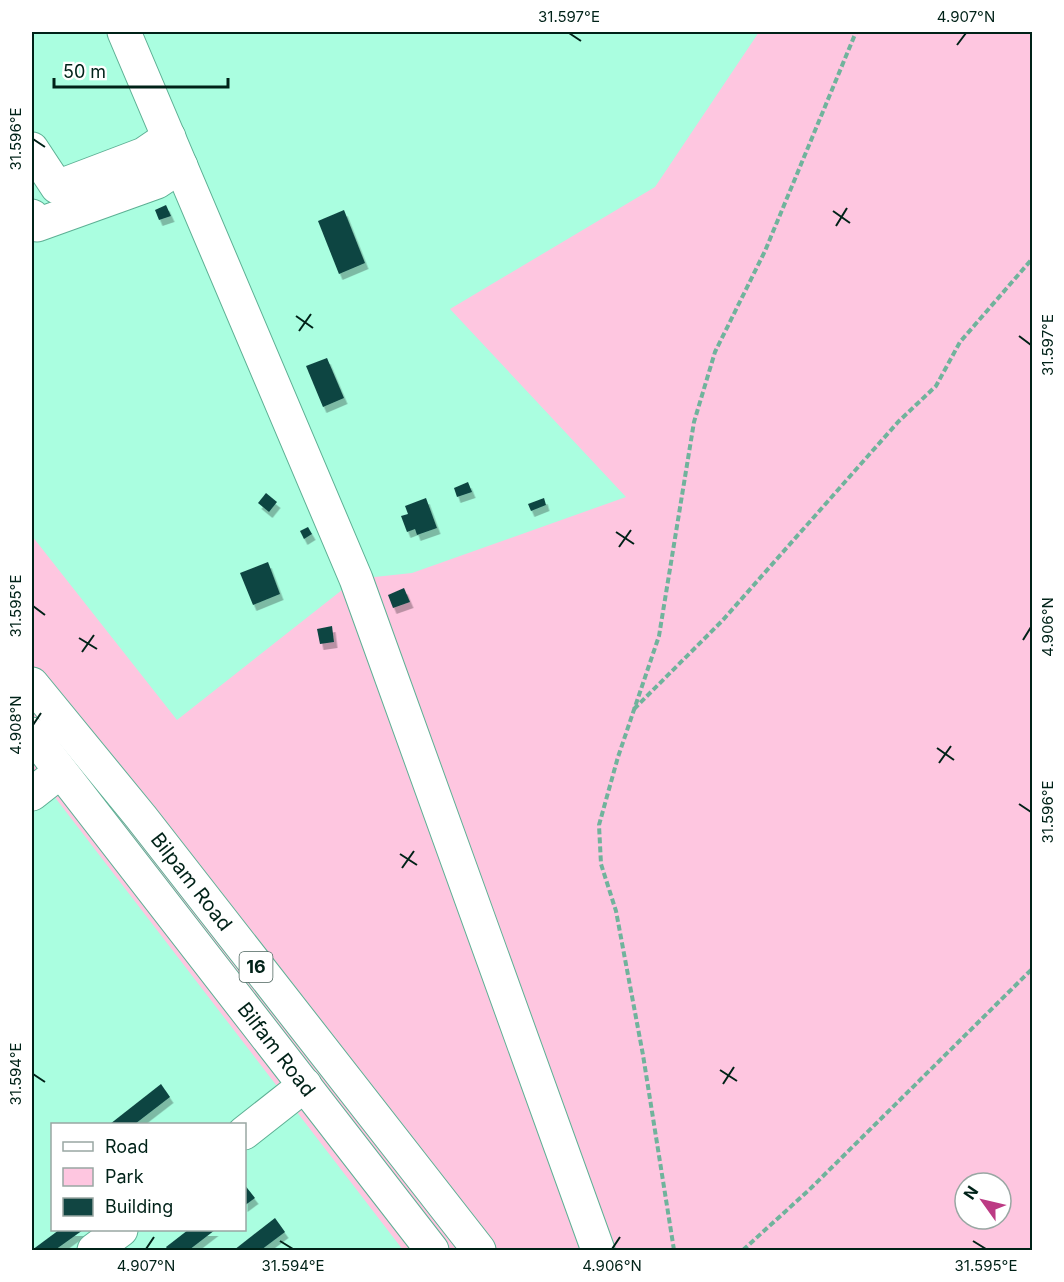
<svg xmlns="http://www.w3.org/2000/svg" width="1064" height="1282" font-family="Inter,sans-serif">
<defs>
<filter id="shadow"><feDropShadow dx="3.5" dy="6" stdDeviation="0" flood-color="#0004"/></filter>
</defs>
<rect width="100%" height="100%" fill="#aafee0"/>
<path fill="#fec6e0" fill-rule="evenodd" d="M759,32H1032V1250H403L37,774L32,778V536L177,720L356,579L412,573L626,497L450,309L655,187ZM965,1183H1001V1219H965Z"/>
<g fill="#114542" filter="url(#shadow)">
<path d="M166,205L171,216L159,220L155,210Z"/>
<path d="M344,210L365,263L339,274L318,221Z"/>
<path d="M327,358L344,398L323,407L306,366Z"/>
<path d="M468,482L472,492L457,497L454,488Z"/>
<path d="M266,493L277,502L269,512L258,503Z"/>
<path d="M426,498L437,528L417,535L415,529L407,532L401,516L408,514L405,506Z"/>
<path d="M544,498L546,505L531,511L528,504Z"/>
<path d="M308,527L312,534L304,539L300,531Z"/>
<path d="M268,562L280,594L253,605L240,573Z"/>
<path d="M404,588L410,602L393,608L388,595Z"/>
<path d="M332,626L334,642L320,644L317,629Z"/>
<path d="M161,1084L170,1097L135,1124H110Z"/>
<path d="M244,1184L255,1198L244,1206Z"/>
<path d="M275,1218L285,1232L261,1250H234Z"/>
<path d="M59,1230H83L55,1250H32Z"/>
<path d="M188,1230H215L189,1250H168L166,1247Z"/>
</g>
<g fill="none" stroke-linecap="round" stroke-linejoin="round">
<defs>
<g id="minor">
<path d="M124,32L356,579L598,1250"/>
<path d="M32,149L57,187L144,154L169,137"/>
<path d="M32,216L37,225L157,182L181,166"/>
<path d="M32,794L60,772"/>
<path d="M244,1133L305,1085"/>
<path d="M94,1250L121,1230"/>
</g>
<g id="major">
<path id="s1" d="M32,684L141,817L479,1250"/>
<path id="s2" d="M32,734L432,1250"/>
</g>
</defs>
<use href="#minor" stroke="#5db094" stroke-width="35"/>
<use href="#major" stroke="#5db094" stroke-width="35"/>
<g stroke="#70b39c" stroke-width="4" stroke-dasharray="6 3" stroke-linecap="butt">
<path d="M634,709L722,621L898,422L936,386L960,342L1032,259"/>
<path d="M674,1250L643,1055L616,911L601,864L599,825L618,757L659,636L694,422L715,352L765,251L856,32"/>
<path d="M743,1250L809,1190L1032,969"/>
</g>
<use href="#minor" stroke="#fff" stroke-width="33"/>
<use href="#major" stroke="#fff" stroke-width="33"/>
</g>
<path fill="none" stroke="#002218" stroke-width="2" d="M569,33L581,41M957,45L966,33M33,139L45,147M833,211L850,223M836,226L847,208M296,316L313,328M299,331L311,314M1019,336L1031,345M616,532L634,544M619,547L631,530M33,606L45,615M79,638L97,649M1023,640L1031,627M82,652L94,635M33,725L41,713M937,748L954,760M939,763L951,746M1019,804L1031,812M400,854L417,865M402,868L414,851M720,1070L737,1081M33,1074L45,1082M723,1084L734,1067M280,1241L293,1249M973,1241L986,1249M146,1249L154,1237M612,1249L620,1237"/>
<g text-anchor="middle" stroke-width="6" stroke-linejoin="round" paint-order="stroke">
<rect fill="#fff" stroke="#4c645d" stroke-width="1.5" x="239.5" y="952" width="33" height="30" rx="4.5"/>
<g font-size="18" font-weight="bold" fill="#002218">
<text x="256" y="973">16</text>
</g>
<g font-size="20" fill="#002218" stroke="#fff">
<text dy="7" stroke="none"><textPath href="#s1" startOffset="254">Bilpam Road</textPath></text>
<text dy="7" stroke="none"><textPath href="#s2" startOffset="399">Bilfam Road</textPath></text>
</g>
</g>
<rect width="1064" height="1282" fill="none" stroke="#ffffff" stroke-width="66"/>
<rect x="51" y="1123" width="195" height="108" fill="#ffffff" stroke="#99a7a3" stroke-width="1.5"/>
<rect x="63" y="1142" width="30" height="9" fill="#ffffff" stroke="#99a7a3" stroke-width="1.5"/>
<text x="105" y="1153" font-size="18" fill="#002218">Road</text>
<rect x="63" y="1168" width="30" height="18" fill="#fec6e0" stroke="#99a7a3" stroke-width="1.5"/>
<text x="105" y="1183" font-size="18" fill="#002218">Park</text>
<rect x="63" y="1198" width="30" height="18" fill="#114542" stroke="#99a7a3" stroke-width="1.5"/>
<text x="105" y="1213" font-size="18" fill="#002218">Building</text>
<g transform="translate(983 1201) rotate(304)"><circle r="28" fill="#ffffff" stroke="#99a7a3" stroke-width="1.5"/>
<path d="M0-4.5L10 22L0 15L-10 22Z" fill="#bc3b84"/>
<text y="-9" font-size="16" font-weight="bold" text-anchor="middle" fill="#002218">N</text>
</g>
<path d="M54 78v9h174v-9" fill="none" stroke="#002218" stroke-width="3"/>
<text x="63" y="78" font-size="18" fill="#002218" stroke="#ffffff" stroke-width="4.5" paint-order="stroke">50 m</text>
<rect x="33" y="33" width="998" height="1216" fill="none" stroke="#002218" stroke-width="2"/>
<g font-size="15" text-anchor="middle" fill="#002218">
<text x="569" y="22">31.597°E</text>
<text x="966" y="22">4.907°N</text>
<text transform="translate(16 139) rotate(-90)" y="5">31.596°E</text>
<text transform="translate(1048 345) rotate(-90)" y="5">31.597°E</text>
<text transform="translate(16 606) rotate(-90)" y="5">31.595°E</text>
<text transform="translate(1048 627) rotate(-90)" y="5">4.906°N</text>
<text transform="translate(16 725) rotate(-90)" y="5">4.908°N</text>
<text transform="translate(1048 812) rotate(-90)" y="5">31.596°E</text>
<text transform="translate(16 1074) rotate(-90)" y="5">31.594°E</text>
<text x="146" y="1271">4.907°N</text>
<text x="293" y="1271">31.594°E</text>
<text x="612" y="1271">4.906°N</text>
<text x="986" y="1271">31.595°E</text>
</g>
</svg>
